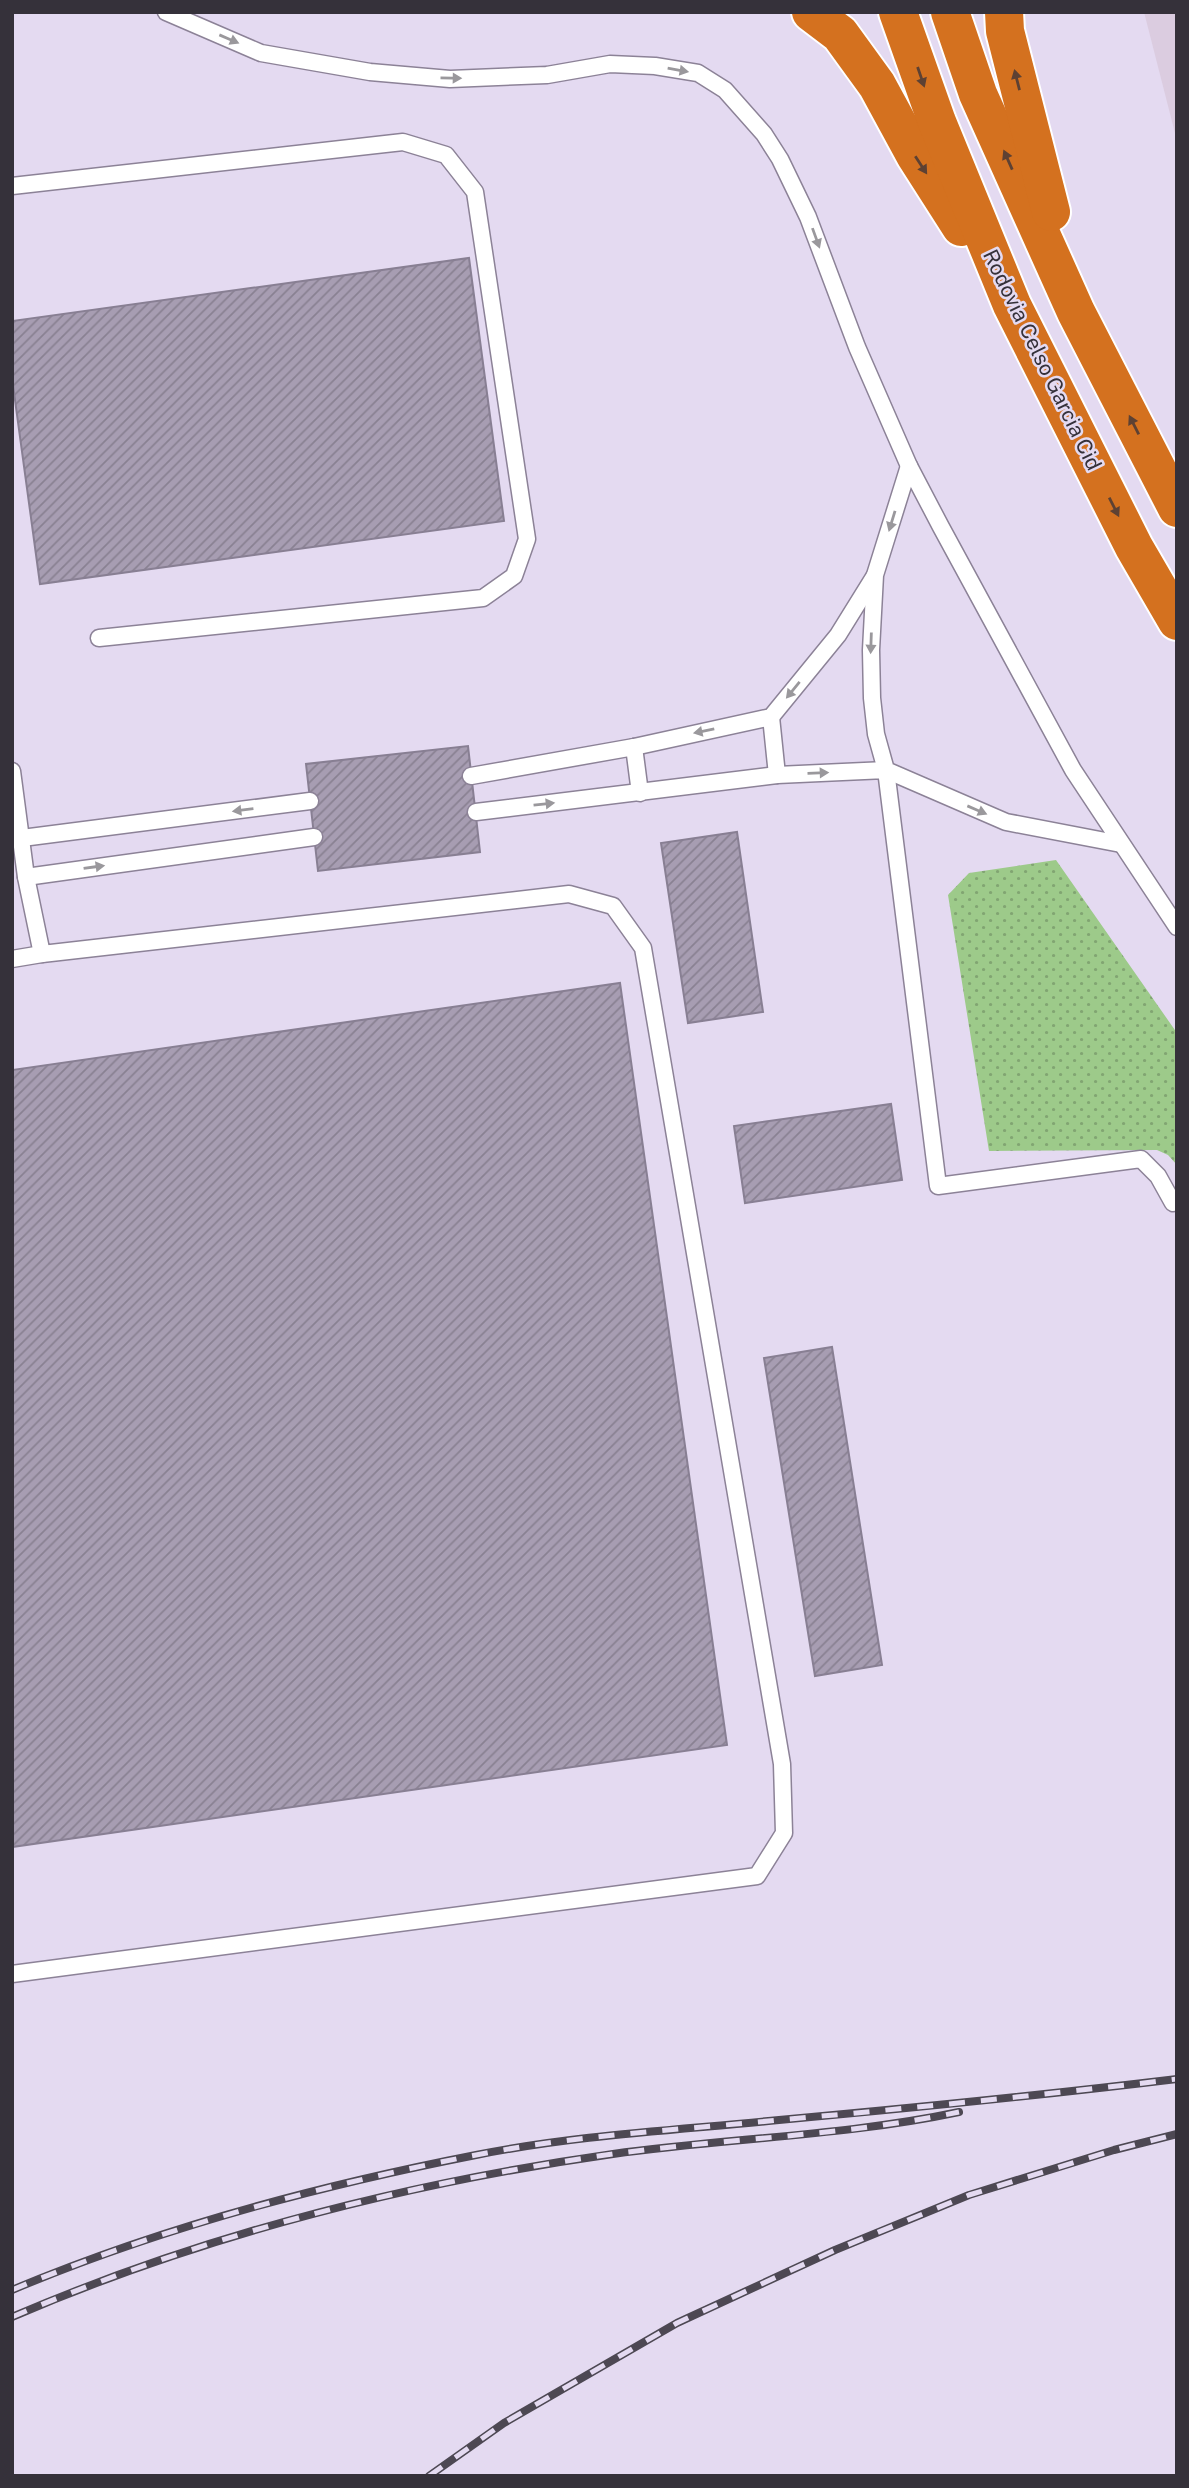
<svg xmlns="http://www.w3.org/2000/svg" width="1189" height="2488" font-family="'Public Sans',sans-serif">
<defs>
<pattern id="grass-dots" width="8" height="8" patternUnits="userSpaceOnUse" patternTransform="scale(1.75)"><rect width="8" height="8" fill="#9dca8a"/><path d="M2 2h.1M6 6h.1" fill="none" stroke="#81a572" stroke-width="1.8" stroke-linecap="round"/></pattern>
<pattern id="building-hatch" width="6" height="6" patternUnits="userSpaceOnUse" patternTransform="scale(1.75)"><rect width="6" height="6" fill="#a79db2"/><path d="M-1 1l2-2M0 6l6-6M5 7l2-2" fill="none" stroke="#898192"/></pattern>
</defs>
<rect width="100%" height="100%" fill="#e4daf1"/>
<path fill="#dbcce0" d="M1144,12H1177V141Z"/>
<path fill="url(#grass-dots)" d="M1056,860L1177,1033V1165L1168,1155L1157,1150L989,1151L948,895L969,873Z"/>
<g fill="url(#building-hatch)" stroke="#887f93" stroke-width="2">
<path d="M469,258L504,521L40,584L12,378V321Z"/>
<path d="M468,746L480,852L318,871L306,764Z"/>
<path d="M737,832L763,1012L688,1023L661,843Z"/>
<path d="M620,983L727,1745L12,1847V1070Z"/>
<path d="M891,1104L902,1180L745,1203L734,1126Z"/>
<path d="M832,1347L882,1665L815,1676L764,1358Z"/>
</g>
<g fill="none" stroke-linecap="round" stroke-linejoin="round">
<defs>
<g id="lane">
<path d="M166,12L261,53L370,72L450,79L547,75L610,64L655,66L698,73L725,90L764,134L780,159L808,217L857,347L909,466L941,527L1073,770L1177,927"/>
<path d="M12,186L403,142L446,155L475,192L527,539L514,576L483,598L99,638"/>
<path d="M909,466L875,575L871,650L872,698L876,734L886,770L1006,822L1121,844"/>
<path d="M771,717L777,775"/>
<path d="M634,747L640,793"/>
<path d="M12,771L26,877L42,954L569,894L613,906L643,948L782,1764L784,1833L757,1876L12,1974"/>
<path d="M471,776L634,747L771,717L838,635L874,577"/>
<path d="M476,812L777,775L886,770L938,1186L1141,1159L1158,1176L1173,1203"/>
<path d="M22,838L310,801"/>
<path d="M26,877L314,837"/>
<path d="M12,959L42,954"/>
</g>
<g id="highway">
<path d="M811,12L840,34L877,85L915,155L961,227"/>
<path d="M898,12L937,122L1012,305L1134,547L1177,621"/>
<path d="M950,12L978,94L1076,312L1177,508"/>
<path d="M1004,12L1005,31L1051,212"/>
</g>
</defs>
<use href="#lane" stroke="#8c8297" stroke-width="19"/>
<use href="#highway" stroke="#fff" stroke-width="42"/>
<use href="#lane" stroke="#fff" stroke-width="16"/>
<use href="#highway" stroke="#d4711f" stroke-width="38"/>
<defs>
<g id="rail">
<path d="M12,2290C157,2229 322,2185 476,2155C576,2135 678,2130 779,2120C912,2108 1044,2095 1177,2079"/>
<path d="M12,2317C203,2235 407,2183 613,2154C728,2138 845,2136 959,2112"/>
<path d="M429,2476L504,2423L677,2323L835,2250L969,2195L1114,2150L1177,2134"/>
</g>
</defs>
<use href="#rail" stroke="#4d4853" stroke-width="8"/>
<use href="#rail" stroke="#e4daf1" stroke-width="5" stroke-dasharray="16" stroke-linecap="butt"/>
</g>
<defs><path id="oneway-solid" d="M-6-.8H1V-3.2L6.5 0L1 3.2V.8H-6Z" transform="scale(1.75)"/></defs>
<g fill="#9a989c">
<use href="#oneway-solid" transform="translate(229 39) rotate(23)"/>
<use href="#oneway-solid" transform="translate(678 70) rotate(10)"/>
<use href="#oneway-solid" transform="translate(451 78) rotate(1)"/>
<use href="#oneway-solid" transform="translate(816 238) rotate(70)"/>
<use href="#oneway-solid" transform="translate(892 521) rotate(107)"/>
<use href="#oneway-solid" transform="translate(871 643) rotate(92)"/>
<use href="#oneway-solid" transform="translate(793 690) rotate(129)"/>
<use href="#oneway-solid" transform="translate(704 731) rotate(168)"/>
<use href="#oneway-solid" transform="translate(818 773) rotate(-2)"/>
<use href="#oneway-solid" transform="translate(544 804) rotate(-6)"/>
<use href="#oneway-solid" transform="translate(243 810) rotate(173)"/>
<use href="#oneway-solid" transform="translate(977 810) rotate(23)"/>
<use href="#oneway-solid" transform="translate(94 867) rotate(-8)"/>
</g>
<g fill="#5d4133">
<use href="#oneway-solid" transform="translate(921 77) rotate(71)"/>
<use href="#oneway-solid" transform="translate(1017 80) rotate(-104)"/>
<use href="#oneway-solid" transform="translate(1008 160) rotate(-114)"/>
<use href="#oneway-solid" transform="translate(921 165) rotate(57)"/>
<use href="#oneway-solid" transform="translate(1134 425) rotate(-117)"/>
<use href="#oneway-solid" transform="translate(1114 507) rotate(63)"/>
</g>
<g text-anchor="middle" stroke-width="5" stroke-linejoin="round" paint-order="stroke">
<g font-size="21" fill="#35313a" stroke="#e4daf1">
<text transform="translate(1042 360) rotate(64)" y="7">Rodovia Celso Garcia Cid</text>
</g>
</g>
<rect width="1189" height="2488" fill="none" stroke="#35313a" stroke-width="28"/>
</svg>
